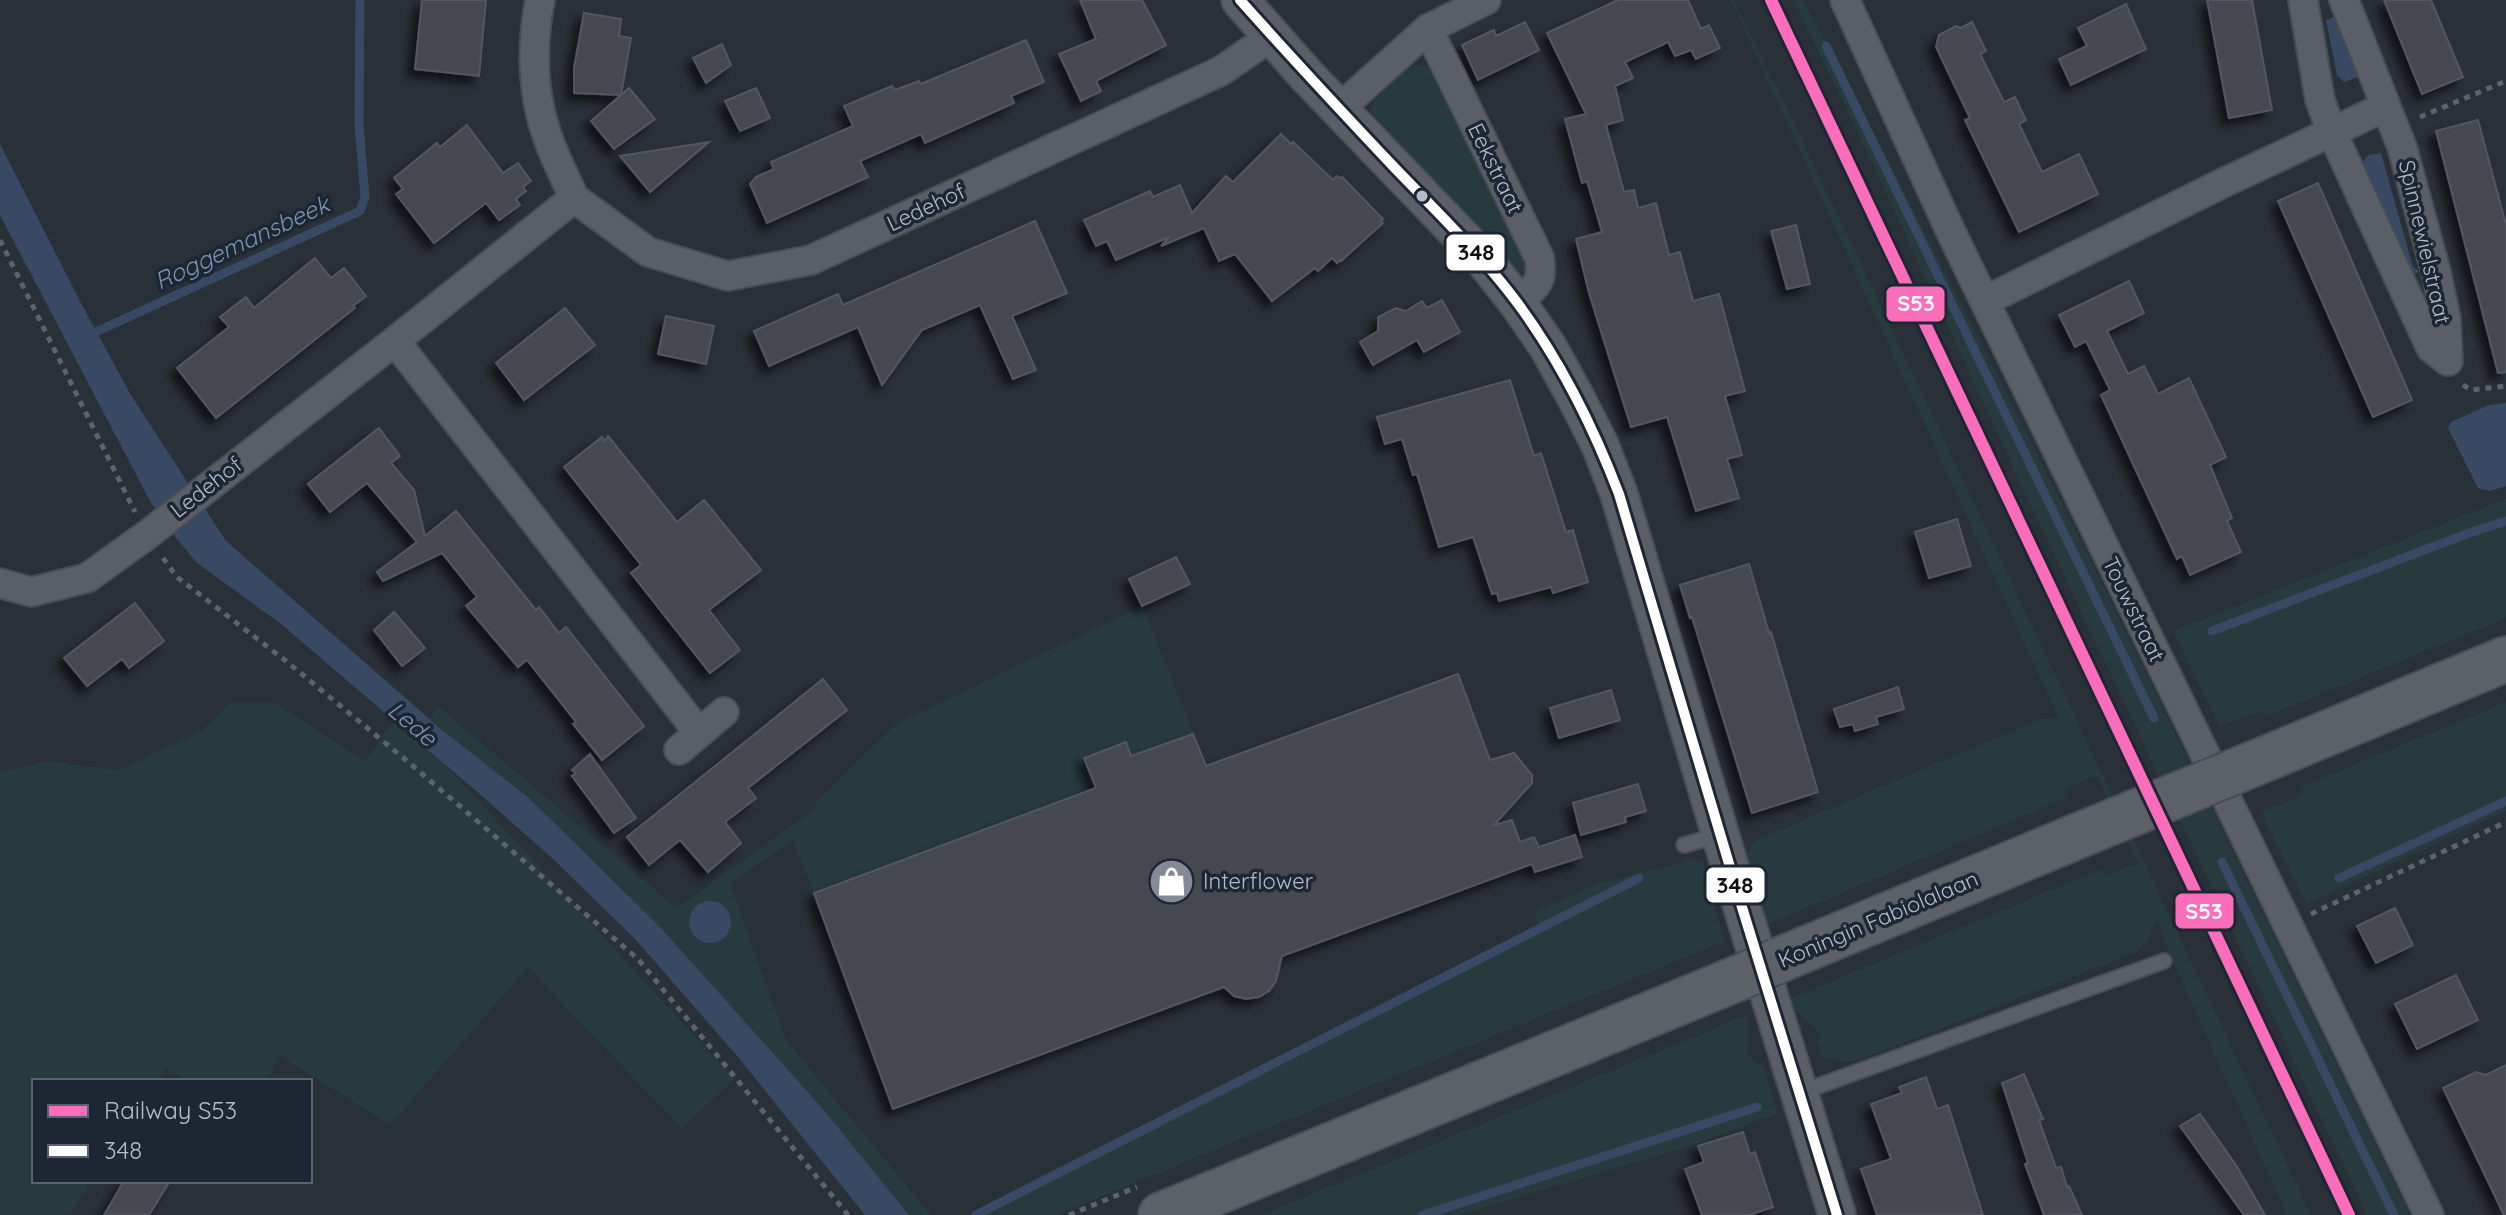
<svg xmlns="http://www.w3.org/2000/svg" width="2506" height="1215" font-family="Quicksand,sans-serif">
<defs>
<filter id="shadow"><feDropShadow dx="-7" dy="7" stdDeviation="4" flood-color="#0009"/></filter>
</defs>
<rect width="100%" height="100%" fill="#2a3038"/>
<g fill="#273a3e">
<path d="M1731,0H1733L1798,131L2311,1215H2287L2166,946L2157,918L2147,941L2136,952L1860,1060C1844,1062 1833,1063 1820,1054L1817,1041L1821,1034L1790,1005L1789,999L2102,869L2106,876L2138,863L2097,776L2065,789L2068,797L1766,925L1764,917L1765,878C1746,869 1741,857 1756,840L2041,719L2053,718L2060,721Z"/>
<path d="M1793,0H1803L1858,102L2085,548L2410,1215H2367L2040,525L1854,124Z"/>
<path d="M1417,65L1430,69L1438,77L1526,262V270L1519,275H1514L1372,123C1371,119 1370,114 1371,110C1373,97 1404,68 1417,65Z"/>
<path d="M2506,499V618L2265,717L2261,711L2219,726L2173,631Z"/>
<path d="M1142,606L1199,746L1197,747L1192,734L1138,753L1143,771L814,893L793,840L730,884L786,1040L931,1215H909L823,1109L661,928L430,719L438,706L677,908L817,807L815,803L896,724Z"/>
<path d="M230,702H274L365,761L398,713L734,1079L682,1129L528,967L390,1125L280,1056L266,1081H188L166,1068L157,1081H34V1181H92L70,1215H0V772L48,761L118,770L204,730Z"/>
<path d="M2506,702V811L2307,904L2261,812L2302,795L2300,787Z"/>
<path d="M1689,859L1702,860L1714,888L1709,890L1725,941L1056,1215H971L1538,926L1536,912L1599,883L1682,863V860Z"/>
<path d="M1747,1015L1749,1021L1747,1055L1764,1068L1777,1113L1700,1143L1459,1215H1261Z"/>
</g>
<g fill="#384963">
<path d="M2341,14L2359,72L2358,77L2344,82L2337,75L2326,20Z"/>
<path d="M0,144L82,305L132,397L226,541L442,730L529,798L661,928L823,1109L909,1215H865L739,1058L636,940L551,857L490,803L281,624L197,563L177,539L151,503L0,215Z"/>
<path d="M2381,153L2413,267L2419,271L2413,276L2360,165L2368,155Z"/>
<path d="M2506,403V486L2490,491L2478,488L2448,428L2451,422L2489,405Z"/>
<circle cx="710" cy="922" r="21"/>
</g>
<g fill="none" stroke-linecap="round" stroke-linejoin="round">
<g stroke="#384963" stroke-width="9">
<path d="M1826,46L2154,718"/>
<path d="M87,336L360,211L365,197L359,125L360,0"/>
<path d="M2212,631L2469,533L2506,521"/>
<path d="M2222,862L2394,1215"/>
<path d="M2339,878L2506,801"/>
<path d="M976,1215L1639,878"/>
<path d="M1423,1215L1757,1107"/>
</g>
</g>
<g fill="#444950" stroke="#52575f" stroke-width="2" filter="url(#shadow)">
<path d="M422,0H486L479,76L415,69Z"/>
<path d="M1080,0H1142L1166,45L1096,81L1101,91L1081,101L1059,54L1096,39Z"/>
<path d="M1618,0H1688L1701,29L1709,25L1720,48L1696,59L1691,50L1675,56L1668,42L1625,62L1633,78L1615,86L1623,120L1606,125L1624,192L1634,190L1638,208L1656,203L1669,255L1680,252L1693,301L1719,294L1745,391L1725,396L1742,455L1727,459L1739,498L1696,511L1667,417L1631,427L1589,293L1576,239L1602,232L1587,181L1582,183L1565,119L1586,114L1547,33Z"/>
<path d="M2207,0H2252L2272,110L2229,118Z"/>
<path d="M2384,0H2431L2463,77L2422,94Z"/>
<path d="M2126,4L2146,49L2071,85L2059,59L2087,46L2078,28Z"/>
<path d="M584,13L621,19L619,36L631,38L621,95L574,93V68Z"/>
<path d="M1525,22L1539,50L1478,80L1462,45L1494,30L1496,36Z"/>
<path d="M1972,22L1986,51L1980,54L2004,102L2015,97L2026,120L2019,124L2042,172L2079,154L2098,194L2019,232L1965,120L1970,118L1936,47L1939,35L1956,26L1961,28Z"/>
<path d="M1026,40L1044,82L1011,96L1014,103L925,143L921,134L860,161L868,177L767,223L750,184L756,177L774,169L771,162L853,126L844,106L892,86L895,90L919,81L921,84Z"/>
<path d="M722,44L731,65L706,83L693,58Z"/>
<path d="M629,88L655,119L614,149L591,121Z"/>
<path d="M756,88L770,118L740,131L725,101Z"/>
<path d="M2478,120L2506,225V372L2498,373L2436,131Z"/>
<path d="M467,125L503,173L518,163L531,181L523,187L526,191L516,199L520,205L499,220L486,203L434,243L396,194L403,189L394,178L437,143L440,147Z"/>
<path d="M1281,134L1291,144L1293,142L1333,180L1337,176L1340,178L1342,177L1383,219L1381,221L1383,223L1341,261L1340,260L1337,263L1332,258L1318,271L1315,268L1272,301L1235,254L1219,261L1204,228L1161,246L1169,237L1116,260L1107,241L1096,246L1084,220L1150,191L1153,197L1180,185L1192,213L1226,176L1233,182Z"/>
<path d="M709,142L650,192L620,156Z"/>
<path d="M2318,183L2412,400L2373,417L2278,201Z"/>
<path d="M1035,221L1067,293L1012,316L1036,370L1013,379L980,305L922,330L882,385L858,327L769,366L754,331L838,294L843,305Z"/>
<path d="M1796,225L1810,284L1787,289L1771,231Z"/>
<path d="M315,258L331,278L344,268L366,296L353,306L355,308L216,418L177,368L229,327L220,317L246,297L254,308Z"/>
<path d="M2129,281L2144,313L2107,331L2128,374L2144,366L2158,394L2189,378L2226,457L2210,465L2232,518L2227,521L2241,552L2190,575L2182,556L2177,559L2101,395L2110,390L2086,341L2075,347L2059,315Z"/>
<path d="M1442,300L1460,332L1424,352L1417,340L1373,365L1360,342L1378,331V317L1396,308L1406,311L1422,301L1427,308Z"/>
<path d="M565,308L595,345L524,400L496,363Z"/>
<path d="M666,316L714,326L706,364L658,354Z"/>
<path d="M1510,380L1534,456L1541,453L1566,532L1573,530L1588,582L1553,593L1551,587L1499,601L1497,593L1492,594L1473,537L1439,547L1417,474L1413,475L1402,439L1385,444L1377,417Z"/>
<path d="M379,428L400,456L391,463L414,490L425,536L456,511L536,610L539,607L559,633L566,627L644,726L602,760L573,724L576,722L527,660L518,667L466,606L477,597L442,553L383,581L377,572L417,542L367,483L330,512L308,484Z"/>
<path d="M608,436L677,522L704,500L761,570L709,610L740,650L710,673L631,573L641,565L564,467L602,437L605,441Z"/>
<path d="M1957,519L1971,566L1929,578L1915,532Z"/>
<path d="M1176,557L1190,584L1142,606L1129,579Z"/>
<path d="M1749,564L1769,633L1771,632L1818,792L1752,813L1692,617L1690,618L1680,585Z"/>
<path d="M135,603L164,641L129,668L122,659L87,686L64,658Z"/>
<path d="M394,612L425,648L402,666L374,630Z"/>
<path d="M1458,674L1490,760L1514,753L1532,775V783L1494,825L1512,820L1520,842L1534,837L1539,847L1575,835L1582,857L1535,872L1532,864L1282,956L1276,981L1269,991L1259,997L1246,999L1234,996L1224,987L893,1109L814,893L1096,788L1084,758L1126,742L1131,756L1193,734L1206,766Z"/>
<path d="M823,679L847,710L748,788L756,798L725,822L741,843L708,872L680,840L649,865L627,837Z"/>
<path d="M1898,687L1904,709L1876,717L1878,724L1855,731L1853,724L1840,727L1834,709Z"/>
<path d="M1611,690L1620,720L1559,738L1550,708Z"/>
<path d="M590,754L636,818L614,833L572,776L576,773L572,770Z"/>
<path d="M1638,784L1646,811L1625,817L1626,822L1581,835L1573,803Z"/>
<path d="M2395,908L2413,945L2376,963L2357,926Z"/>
<path d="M2456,975L2478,1020L2417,1049L2395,1004Z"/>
<path d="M2506,1065V1215H2504L2443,1088L2476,1072L2486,1075Z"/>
<path d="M2024,1074L2043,1119L2039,1120L2056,1168L2061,1167L2067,1187L2069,1186L2082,1215H2044L2025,1164L2028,1163L2002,1083Z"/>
<path d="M1926,1077L1937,1109L1948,1105L1983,1215H1877L1861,1169L1891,1159L1871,1104L1902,1093L1899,1087Z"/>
<path d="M2200,1114L2236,1165L2265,1215H2244L2180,1126Z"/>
<path d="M1743,1132L1750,1154L1755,1152L1773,1207L1749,1215H1702L1685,1169L1704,1162L1698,1146Z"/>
<path d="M124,1181H170L149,1215H104Z"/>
</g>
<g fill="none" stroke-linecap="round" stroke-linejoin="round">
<defs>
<g id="service">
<path d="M1684,845L1719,835"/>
<path d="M1799,1093L2164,961"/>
</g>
<g id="minor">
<path d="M540,0C531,47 532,95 549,141C556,160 566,179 574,198"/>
<path d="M1845,0L1950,230L2429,1215"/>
<path d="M2303,0L2320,100L2331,130L2431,348L2448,361"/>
<path d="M2344,0L2402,147L2436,272L2446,319L2448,361"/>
<path d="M1428,29L1539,257C1544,283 1536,286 1517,302"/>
<path d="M1340,108L1428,29L1486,0"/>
<path d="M1985,301L2225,182L2385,107"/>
<path d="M395,341L699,733L724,712"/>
<path d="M0,583L31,592L87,578L147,535L395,341L574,198L648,252L728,276L811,260L1221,71L1256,47L1272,34"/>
<path d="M679,750L699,733"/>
</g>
<path id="tertiary" d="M1240,0L1308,77L1483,259L1517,302L1548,347L1575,396L1600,445L1619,494L1741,904L1837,1215"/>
<g id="primary">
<path d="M2282,752L2506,659"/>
<path d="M1777,961L2085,833"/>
<path d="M1161,1215L1736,979"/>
</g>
</defs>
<use href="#service" stroke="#484c53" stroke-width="18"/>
<use href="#minor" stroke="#484c53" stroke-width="32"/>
<use href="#tertiary" stroke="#484c53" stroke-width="40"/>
<use href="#primary" stroke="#484c55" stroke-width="48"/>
<g stroke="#5d636a" stroke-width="5" stroke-dasharray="6 6" stroke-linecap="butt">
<path d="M2420,117L2506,81"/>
<path d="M0,240L135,512"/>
<path d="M2463,385L2471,390L2506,386"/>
<path d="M163,558L177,577L286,661L406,760L638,959L848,1215"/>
<path d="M2311,914L2506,822"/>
<path d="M1069,1215L1137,1187"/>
</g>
<use href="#service" stroke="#5a5e66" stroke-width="14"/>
<use href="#minor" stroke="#5a5e66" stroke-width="28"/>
<use href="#tertiary" stroke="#5a5e66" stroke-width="36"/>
<use href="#primary" stroke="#5c6168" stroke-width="44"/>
<defs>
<g id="primary-bridge">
<path d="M2085,833L2282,752"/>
<path d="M1736,979L1777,961"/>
</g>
</defs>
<use href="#primary-bridge" stroke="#484c55" stroke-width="48" stroke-linecap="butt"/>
<use href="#primary-bridge" stroke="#5c6168" stroke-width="44"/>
<defs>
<path id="bus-1" d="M1240,0C1290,56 1341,111 1393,166C1435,210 1479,252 1516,301C1560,360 1593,426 1619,494L1741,904L1837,1215"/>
</defs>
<use href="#bus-1" stroke="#1d2633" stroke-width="16"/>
<use href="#bus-1" stroke="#fff" stroke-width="10"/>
<defs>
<path id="rail-1" d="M1771,0L2349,1215"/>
</defs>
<use href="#rail-1" stroke="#1d2633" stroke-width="18"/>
<use href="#rail-1" stroke="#fb6dba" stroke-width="12"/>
</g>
<defs>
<symbol id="shop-disc" viewBox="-11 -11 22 22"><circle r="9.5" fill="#848b96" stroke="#1d2633"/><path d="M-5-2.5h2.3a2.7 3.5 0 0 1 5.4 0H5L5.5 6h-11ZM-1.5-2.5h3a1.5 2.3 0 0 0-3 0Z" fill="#fff"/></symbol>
</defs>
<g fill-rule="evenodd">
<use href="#shop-disc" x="1146" y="856" width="51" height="51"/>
</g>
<circle fill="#b4bcc9" stroke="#1d2633" stroke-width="3" cx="1422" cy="196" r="7"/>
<g text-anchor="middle" stroke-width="7" stroke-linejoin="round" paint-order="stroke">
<g font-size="22" fill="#b4bcc9" stroke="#1d2633">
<text transform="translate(1496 168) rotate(64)" y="8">Eekstraat</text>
<text transform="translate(926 207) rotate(-25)" y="8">Ledehof</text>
<text transform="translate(2425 242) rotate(77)" y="8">Spinnewielstraat</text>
<text transform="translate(206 487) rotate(-38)" y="8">Ledehof</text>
<text transform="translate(2134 609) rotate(64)" y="8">Touwstraat</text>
<text transform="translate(1878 919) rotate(-23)" y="8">Koningin Fabiolalaan</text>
</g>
<g font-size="22" fill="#b4bcc9" stroke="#1d2633" text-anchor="start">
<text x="1203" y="889">Interflower</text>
</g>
<g font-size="24" font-style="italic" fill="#7c92b1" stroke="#1d2633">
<text transform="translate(242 243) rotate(-25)" y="8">Roggemansbeek</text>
<text transform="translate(412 724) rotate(40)" y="8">Lede</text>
</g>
</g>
<g stroke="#1d2633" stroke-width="3">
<rect x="1445" y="233" width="61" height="39" rx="8" fill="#fff"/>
<rect x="1885" y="285" width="61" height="38" rx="8" fill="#fb6dba"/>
<rect x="1705" y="866" width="61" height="38" rx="8" fill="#fff"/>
<rect x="2174" y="892" width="61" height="38" rx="8" fill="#fb6dba"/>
</g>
<g font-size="22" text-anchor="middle" font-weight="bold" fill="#fff">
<text x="1916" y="311">S53</text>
<text x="2204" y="919">S53</text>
</g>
<g font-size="22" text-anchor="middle" font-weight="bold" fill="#111">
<text x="1476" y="260">348</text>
<text x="1735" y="893">348</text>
</g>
<rect x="32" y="1079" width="280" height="104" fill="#1d2633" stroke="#59626f" stroke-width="2"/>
<rect x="48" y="1105" width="40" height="12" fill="#fb6dba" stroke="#59626f" stroke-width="2"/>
<text x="104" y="1119" font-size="24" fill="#b4bcc9">Railway S53</text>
<rect x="48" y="1145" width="40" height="12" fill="#ffffff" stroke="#59626f" stroke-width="2"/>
<text x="104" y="1159" font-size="24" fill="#b4bcc9">348</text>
</svg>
